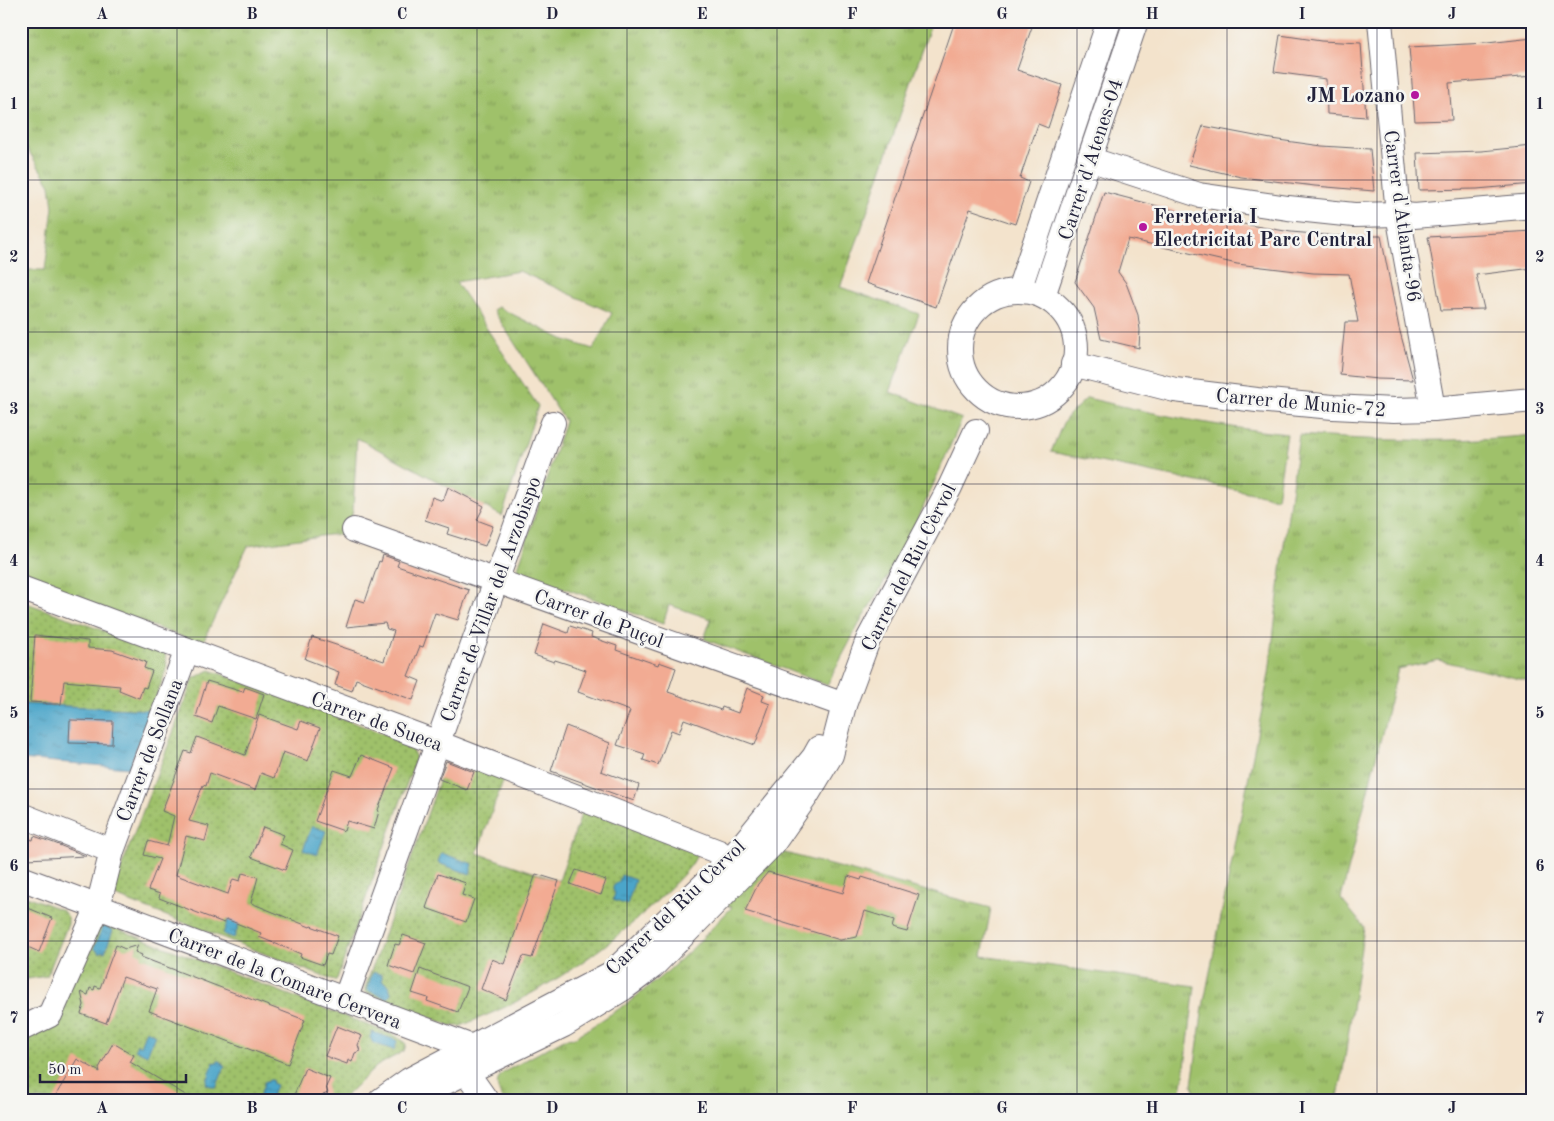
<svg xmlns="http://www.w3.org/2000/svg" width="1554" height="1121" font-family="'Old Standard TT',serif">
<defs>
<pattern id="grass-tufts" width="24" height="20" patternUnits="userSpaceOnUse" patternTransform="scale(1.25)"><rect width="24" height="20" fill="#9fc16a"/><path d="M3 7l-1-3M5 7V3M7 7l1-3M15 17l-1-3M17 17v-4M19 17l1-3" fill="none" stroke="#819c58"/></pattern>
<pattern id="park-dots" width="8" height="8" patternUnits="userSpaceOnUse" patternTransform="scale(1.25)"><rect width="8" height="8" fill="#9fc16a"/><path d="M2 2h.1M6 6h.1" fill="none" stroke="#819c58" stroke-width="1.8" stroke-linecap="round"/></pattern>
<pattern id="water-ripples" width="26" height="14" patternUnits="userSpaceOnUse" patternTransform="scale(1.25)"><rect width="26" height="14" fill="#4ba5c9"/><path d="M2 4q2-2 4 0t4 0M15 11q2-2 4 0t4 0" fill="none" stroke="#3e86a4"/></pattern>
</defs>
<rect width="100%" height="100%" fill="#f6f6f2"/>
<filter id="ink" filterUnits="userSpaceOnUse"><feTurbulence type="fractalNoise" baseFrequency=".02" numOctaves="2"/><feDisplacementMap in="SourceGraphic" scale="10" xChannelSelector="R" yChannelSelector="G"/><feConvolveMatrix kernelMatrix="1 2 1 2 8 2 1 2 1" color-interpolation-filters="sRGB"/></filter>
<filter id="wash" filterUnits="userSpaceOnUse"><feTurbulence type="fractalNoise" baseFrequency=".0096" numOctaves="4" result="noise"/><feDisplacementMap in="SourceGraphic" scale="20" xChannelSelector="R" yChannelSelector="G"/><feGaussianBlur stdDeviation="1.12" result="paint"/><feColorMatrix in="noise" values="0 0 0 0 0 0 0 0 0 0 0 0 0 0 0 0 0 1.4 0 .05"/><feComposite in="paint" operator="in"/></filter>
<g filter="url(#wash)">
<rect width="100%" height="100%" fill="#f3e3cc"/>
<g fill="url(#grass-tufts)" stroke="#607252">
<path d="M21,21H932L859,236L840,287L919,314L890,392L962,419L908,542L859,624L827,685L704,639L711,619L669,605L663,624L517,571L565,421L493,310L498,307L562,339L593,349L612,313L519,271L456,282L538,406L502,516L357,438L353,510L347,534L328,535L248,546L202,644L21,578V542L27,438L21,439V270H45L53,207L50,185L21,139Z"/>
<path d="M1087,398C1153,414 1219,427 1287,434L1277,498L1051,452L1063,423L1069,415Z"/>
<path d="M1299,435C1377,441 1455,443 1533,435V682L1438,660L1398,669L1341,899L1364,927L1342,1078L1337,1100H1207L1195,1092L1192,1085L1203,1007L1269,674L1284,544Z"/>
<path d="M774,850L991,908L982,956L1195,986L1184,1075L1179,1100L502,1099C497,1088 494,1081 504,1072L564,1039L574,1038L628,1003L668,971L693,948L732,907L726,905Z"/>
</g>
<g fill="url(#park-dots)" stroke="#607252">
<path d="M21,601L165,653L167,668L151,710L22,704Z"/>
<path d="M210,670L409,743L416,758L337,979L335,981L115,896L113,889L194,678Z"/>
<path d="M449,759L504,778L477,853L559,881L583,808L696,853V857C690,870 672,886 661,897C620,937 574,971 523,998C504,1009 481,1017 461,1026H452L365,992V988L446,762Z"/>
<path d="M21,894L62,910L68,917V924L47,976L21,980Z"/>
<path d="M102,923L396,1036L406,1044L404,1051L377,1066L341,1100H21V1075L28,1037Z"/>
</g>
<g fill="url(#water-ripples)" stroke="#366482">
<path d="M22,704L151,710L129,768L21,759Z"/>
<path d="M312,826L326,831L317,855L303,850Z"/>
<path d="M441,853L473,864L470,874L438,863Z"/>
<path d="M621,875L635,880L627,905L613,900L615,893L613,890V886L619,882Z"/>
<path d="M231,912L242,916L234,938L223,934Z"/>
<path d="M103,926L113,930L105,952L102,951L100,953L94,948Z"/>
<path d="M375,972L382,975V981L389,985L391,994L388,998H385L367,990L372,974Z"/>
<path d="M146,1030L155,1035L147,1055L135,1049L137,1044L140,1046Z"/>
<path d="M372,1032L396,1040L397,1042L394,1050L373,1043L370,1037Z"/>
<path d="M218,1061H220L225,1066L216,1088L206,1084L214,1062L217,1063Z"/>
<path d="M269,1080H272L273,1084L276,1085L270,1100H258L265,1081L268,1082Z"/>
</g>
<g id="blocks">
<g fill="#f2ab93">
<path d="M955,21H1034L1017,70L1062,85L1048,128L1038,124L1020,178L1029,182L1015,224L970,209L936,307L866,283Z"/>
<path d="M1280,35L1321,41L1361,43L1366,117L1327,114L1326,79L1274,72Z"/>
<path d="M1533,38V76L1449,83L1452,120L1415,121L1409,47L1487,43Z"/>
<path d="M1203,126L1271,139L1322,146L1370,149L1374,191L1315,186L1241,177L1189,165Z"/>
<path d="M1533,146V184L1477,189L1419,190L1417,153L1481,151Z"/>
<path d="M1104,192L1196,216L1243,224L1291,232L1339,236H1381L1399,328L1413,380L1377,379L1340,375L1345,322H1358L1349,274L1313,273L1237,264L1128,239L1118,272L1126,283L1138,315L1140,330L1139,348L1101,339L1094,308L1075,282Z"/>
<path d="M1533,231V268L1476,275L1484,309L1441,310L1428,237Z"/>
<path d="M448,487L484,506L477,520L493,526L485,546L447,534L449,528L425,520L432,497L443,501Z"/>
<path d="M383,555L399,561L397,566L469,590L458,620L435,613L423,647L420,646L408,676L420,681L413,700L356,679L352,691L335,685L339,672L305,659L312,637L384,661L394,631L387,629L385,623L346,627L355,599L365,602L379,561L381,562Z"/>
<path d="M544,624L568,633L570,626L592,633L591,637L617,646L616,650L658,665L659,662L676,668L668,692L721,710L722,707L738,713L747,688L764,695L762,701L770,704L755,745L684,719L679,733L671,730L658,765L643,760L645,754L617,745L630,711L578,692L586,670L555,660L554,662L534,655Z"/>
<path d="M35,635L88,641V648L112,650L146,662L144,668L152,671L146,688L143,687L139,698L119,690L120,686L64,681L61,704H46V703L30,702Z"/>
<path d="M207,681L243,692L245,687L264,694L256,719L218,706L212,723L196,717Z"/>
<path d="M259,715L298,729L301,721L320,728L308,761L283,752L274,778L261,773L255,790L210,773L206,786L203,785L189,821L209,826L205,841L186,836L176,875L228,894L233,879L240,881L242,873L258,877L251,903L310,927L311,926L338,936L331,955L327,954L323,965L300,957L301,954L259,937L261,933L226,919L224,923L159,898L160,894L148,890L160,859L144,855L148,841L167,846L174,816L162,811L185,751L191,753L197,737L245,755Z"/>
<path d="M70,720L113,721L112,744L69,743Z"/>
<path d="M566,726L610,743L601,771L639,785L634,801L551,771Z"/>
<path d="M361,755L394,768L378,810L379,811L374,829L347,821L344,831L315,821L334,770L352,776Z"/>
<path d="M446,761L474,772L467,790L439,779Z"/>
<path d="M263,827L284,835L280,844L293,850L285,870L251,857Z"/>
<path d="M34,836L54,843L86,856L27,859L28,856L21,853V837L33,840Z"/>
<path d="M576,870L606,880L601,895L570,884Z"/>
<path d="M768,872L843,893L848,876L861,880L862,877L919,895L907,932L892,928L894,920L865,911L857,937L840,940L745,911L758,884Z"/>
<path d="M438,874L466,883L462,895L474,899L466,922L426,908Z"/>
<path d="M536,874L559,881L532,958L523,956L506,1000L481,989L492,959L504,964Z"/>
<path d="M21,905L52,918L39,952L21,944Z"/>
<path d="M403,935L426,943L414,974L388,965L395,944L399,945Z"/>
<path d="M116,945L125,949L138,945L135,952L142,955L141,957L305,1020L288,1064L149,1011L157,989L123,977L106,1023L81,1014L84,1005L81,992L88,995L90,988L94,990L95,986L100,988Z"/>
<path d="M420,969L468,987L458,1012L427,1001L428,998L412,993Z"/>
<path d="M337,1026L362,1036L358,1045L360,1051L355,1053L352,1062L348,1060L347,1064L325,1056Z"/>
<path d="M113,1043L134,1055L130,1062L194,1100H53L77,1059L100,1072L99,1068Z"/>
<path d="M305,1068L330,1078L326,1087L328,1093L323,1095L321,1100H292Z"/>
</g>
</g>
</g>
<g filter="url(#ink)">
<use href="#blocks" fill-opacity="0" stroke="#6b666e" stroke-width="1"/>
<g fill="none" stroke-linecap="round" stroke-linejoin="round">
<defs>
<g id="minor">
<path d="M1380,21L1398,214L1433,409"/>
<path d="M1089,159L1199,195L1288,208L1354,215L1398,214L1414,216L1533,206"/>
<path d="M1019,290L1109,21"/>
<circle cx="1018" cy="349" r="58"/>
<path d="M1043,296L1136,21"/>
<path d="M1073,364L1175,390L1257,400L1333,407L1394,410L1433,409L1533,400"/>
<path d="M354,530L844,705"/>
<path d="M21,588L438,743L719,852L730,860"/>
<path d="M21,815L112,851"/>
<path d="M21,878L472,1047"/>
<path d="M345,1000L553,423"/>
<path d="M21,1029L50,1015L98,907L112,851L187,650"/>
<path d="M467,1073L486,1100"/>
<path d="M381,1100L409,1080L612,973L730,860L814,757L819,748"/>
<path d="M409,1100L564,1025L624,988L652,967L772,845L807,795L831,755L844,705L868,640L950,487L976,431"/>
</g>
</defs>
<use href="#minor" stroke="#6b666e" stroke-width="26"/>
<use href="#minor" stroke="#fff" stroke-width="24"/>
</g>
</g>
<path fill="none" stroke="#22223b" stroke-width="1" stroke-opacity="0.55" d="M177,21V1100M327,21V1100M477,21V1100M627,21V1100M777,21V1100M927,21V1100M1077,21V1100M1227,21V1100M1377,21V1100M21,180H1533M21,332H1533M21,484H1533M21,637H1533M21,789H1533M21,941H1533"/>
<g fill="#b5179e" stroke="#f6f6f2" stroke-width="2">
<circle cx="1415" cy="95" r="5"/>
<circle cx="1143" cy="227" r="5"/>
</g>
<g text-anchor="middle" stroke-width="5" stroke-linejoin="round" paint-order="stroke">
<g font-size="20" font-weight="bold" fill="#22223b" stroke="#f6f6f2" text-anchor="end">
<text x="1405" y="102">JM Lozano</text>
<text x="1153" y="223" text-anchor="start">Ferreteria I<tspan x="1153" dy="23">Electricitat Parc Central</tspan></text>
</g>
<g font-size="20" fill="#22223b" stroke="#f6f6f2">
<text transform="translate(1090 159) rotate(-72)" y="7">Carrer d'Atenes-04</text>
<text transform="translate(1403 216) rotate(82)" y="7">Carrer d'Atlanta-96</text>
<text transform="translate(1301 402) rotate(5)" y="7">Carrer de Munic-72</text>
<text transform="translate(908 567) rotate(-63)" y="7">Carrer del Riu Cèrvol</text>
<text transform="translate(490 599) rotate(-70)" y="7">Carrer de Villar del Arzobispo</text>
<text transform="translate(599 618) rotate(20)" y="7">Carrer de Puçol</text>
<text transform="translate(377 721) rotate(20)" y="7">Carrer de Sueca</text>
<text transform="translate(149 750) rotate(-69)" y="7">Carrer de Sollana</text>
<text transform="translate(675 907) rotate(-44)" y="7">Carrer del Riu Cèrvol</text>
<text transform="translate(285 978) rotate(21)" y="7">Carrer de la Comare Cervera</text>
</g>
</g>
<rect width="1554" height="1121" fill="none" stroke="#f6f6f2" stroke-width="55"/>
<path d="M40 1074v8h146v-8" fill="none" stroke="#22223b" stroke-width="2.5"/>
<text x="48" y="1074" font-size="15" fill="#22223b" stroke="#f6f6f2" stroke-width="4" paint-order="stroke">50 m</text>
<rect x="28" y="28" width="1498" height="1066" fill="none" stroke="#22223b" stroke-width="2"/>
<g font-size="16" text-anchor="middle" font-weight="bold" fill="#22223b">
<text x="102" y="19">A</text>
<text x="252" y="19">B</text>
<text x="402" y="19">C</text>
<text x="552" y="19">D</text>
<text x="702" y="19">E</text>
<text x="852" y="19">F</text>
<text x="1002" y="19">G</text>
<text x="1152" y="19">H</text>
<text x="1302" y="19">I</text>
<text x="1452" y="19">J</text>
<text x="14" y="109">1</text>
<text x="1540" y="109">1</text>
<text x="14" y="262">2</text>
<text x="1540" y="262">2</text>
<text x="14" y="414">3</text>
<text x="1540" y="414">3</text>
<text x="14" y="566">4</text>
<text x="1540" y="566">4</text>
<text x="14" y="718">5</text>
<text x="1540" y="718">5</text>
<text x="14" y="871">6</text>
<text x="1540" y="871">6</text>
<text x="14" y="1023">7</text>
<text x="1540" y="1023">7</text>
<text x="102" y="1113">A</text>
<text x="252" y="1113">B</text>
<text x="402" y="1113">C</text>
<text x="552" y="1113">D</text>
<text x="702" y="1113">E</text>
<text x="852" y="1113">F</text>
<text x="1002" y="1113">G</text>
<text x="1152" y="1113">H</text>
<text x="1302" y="1113">I</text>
<text x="1452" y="1113">J</text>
</g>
</svg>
